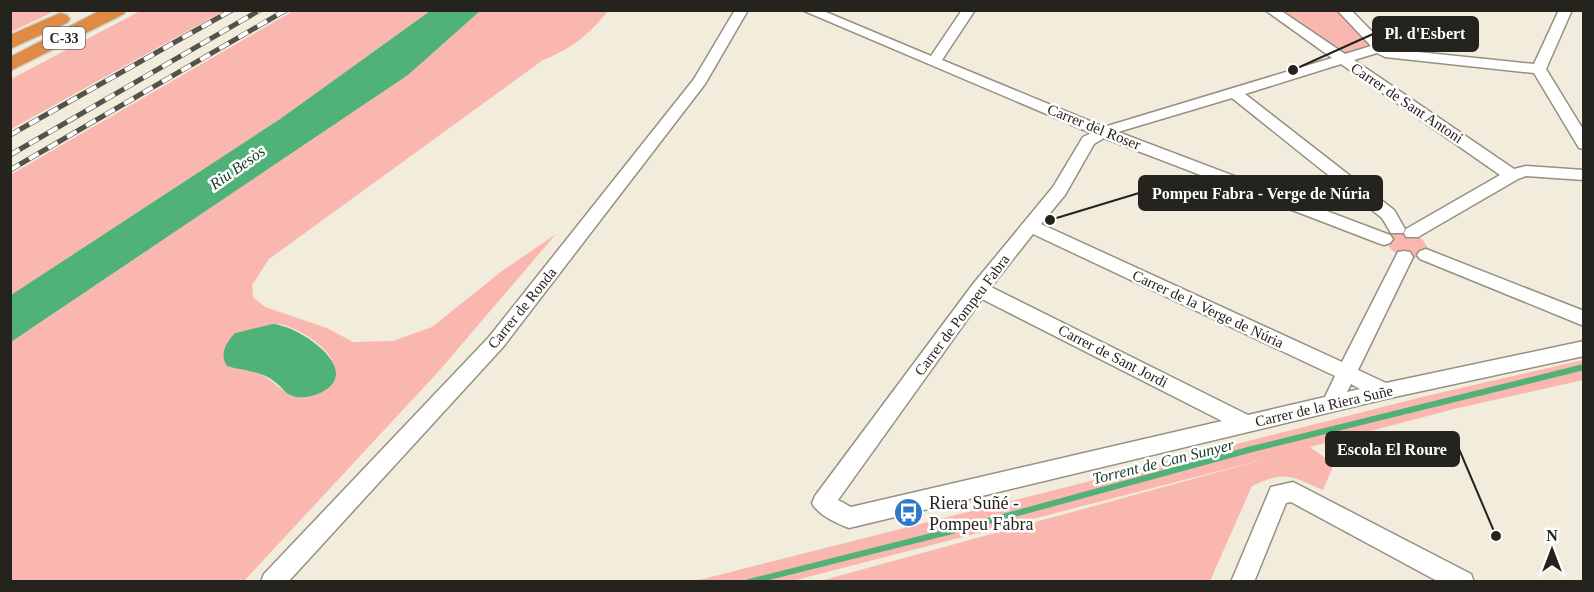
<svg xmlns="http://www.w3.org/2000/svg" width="1594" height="592" font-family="'Times New Roman',serif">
<rect width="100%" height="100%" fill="#f2ecdc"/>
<g fill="#fab7b0" fill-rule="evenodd">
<path d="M11,10H55V11L11,32Z"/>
<path d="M142,10L224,11L11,129V79Z"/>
<path d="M293,11H430L280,119L11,295L10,175Z"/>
<path d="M480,11H608C590,34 571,49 543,60L269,259L252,285L253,297L265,307L327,328L353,342L393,341L432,327L502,271L556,234L439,371L244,581L11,582V342L408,75ZM280,324C296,327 325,345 332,360L294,397C273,387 271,372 241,370L235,333Z"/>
<path d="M1271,11H1343L1376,45L1349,59Z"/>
<path d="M1397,229C1411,231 1424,236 1428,250L1424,256C1407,262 1386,253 1384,234Z"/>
<path d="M1583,360V380L1454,409L1310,447L1334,464L1323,490C1291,476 1286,470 1252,486L1210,581H820L1273,457L792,581H695L1426,396Z"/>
</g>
<g fill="#50b278">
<path d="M430,11H480L408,75L11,342V295L280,119Z"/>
<path d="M273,324C301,326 366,372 320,393C313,396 305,398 297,397C286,396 283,388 275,382C262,371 244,371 227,366C219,354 226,343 235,333Z"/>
</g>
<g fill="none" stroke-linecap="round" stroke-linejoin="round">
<path stroke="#50b278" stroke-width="6" d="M749,582L952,531L1252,449L1584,367"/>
<defs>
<g id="minor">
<path d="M735,10H748L705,84L503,347L288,582H261L264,574L489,337L694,79Z"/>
<path d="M802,10H821L931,56L962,10H975L942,60L1104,127L1332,58L1265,10H1280L1345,54L1371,46L1337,10H1351L1389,49L1534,64L1559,10H1572L1546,69L1584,131V149L1579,148L1534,73L1385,57L1377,53L1354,60L1514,169L1526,166L1584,170V180L1526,176L1518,179L1418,237H1406L1404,233L1406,229L1500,175L1341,64L1245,94L1394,210L1405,229L1403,233H1391L1382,218L1232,98L1118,132L1390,235L1393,239L1390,243L1384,245L1378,243L1104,138L1094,144L1065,195L1041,224L1342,362L1398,252L1404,251L1410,252L1413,257L1358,370L1386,383L1584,341V356L1385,399L849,528C836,523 818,515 812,503L815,496L973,284L1053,187L1083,137L1091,133ZM1033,234L1335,376L1325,397L1248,415L991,287ZM982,299L1222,421L851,507L838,500ZM1351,384L1360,389L1347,392Z"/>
<path d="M1426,249L1584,311V326L1420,259L1417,255L1420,251Z"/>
<path d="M1293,482L1471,574L1474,582H1439L1291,502L1286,503L1254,582H1231L1271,487Z"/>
</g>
<g id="highway">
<path d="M101,10H126L124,14L10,71V57Z"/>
<path d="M60,13L67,15L70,19L67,23L10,49V35Z"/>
</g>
</defs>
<use href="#minor" stroke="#969081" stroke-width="3"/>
<use href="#highway" stroke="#cfcfcd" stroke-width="3"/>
<use href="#minor" fill="#fff" fill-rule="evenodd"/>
<use href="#highway" fill="#df8b46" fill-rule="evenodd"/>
<defs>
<g id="rail">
<path d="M10,135L232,10"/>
<path d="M10,155L260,10"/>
<path d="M10,170L286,10"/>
</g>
</defs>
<use href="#rail" stroke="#55524a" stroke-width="5"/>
<use href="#rail" stroke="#fff" stroke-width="4" stroke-dasharray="11" stroke-linecap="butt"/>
</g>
<defs>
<symbol id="bus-disc" viewBox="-11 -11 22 22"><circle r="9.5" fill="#2c7ac9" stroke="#fff"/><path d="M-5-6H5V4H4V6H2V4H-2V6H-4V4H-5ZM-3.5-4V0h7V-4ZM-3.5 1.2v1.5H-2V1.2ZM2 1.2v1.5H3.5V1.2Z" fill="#fff"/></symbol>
</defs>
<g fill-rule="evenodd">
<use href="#bus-disc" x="892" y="496" width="33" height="33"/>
</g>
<g text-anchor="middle" stroke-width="5" stroke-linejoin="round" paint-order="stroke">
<rect fill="#fff" stroke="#666561" stroke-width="1.5" x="43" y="27" width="42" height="22" rx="4.5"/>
<g font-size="14" font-weight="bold" fill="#25231d">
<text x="64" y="43">C-33</text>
</g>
<g font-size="15" fill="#25231d" stroke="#fff">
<text transform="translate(1407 103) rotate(34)" y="5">Carrer de Sant Antoni</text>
<text transform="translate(1094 127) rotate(22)" y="5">Carrer del Roser</text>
<text transform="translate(522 308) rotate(-51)" y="5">Carrer de Ronda</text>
<text transform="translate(1208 309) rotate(25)" y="5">Carrer de la Verge de Núria</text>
<text transform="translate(962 315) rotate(-53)" y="5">Carrer de Pompeu Fabra</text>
<text transform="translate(1113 356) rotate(27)" y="5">Carrer de Sant Jordi</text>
<text transform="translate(1324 406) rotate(-13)" y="5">Carrer de la Riera Suñe</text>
</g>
<g font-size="16" font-style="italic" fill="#194129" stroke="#fff">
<text transform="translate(237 167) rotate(-35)" y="6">Riu Besòs</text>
<text transform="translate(1163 461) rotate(-14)" y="6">Torrent de Can Sunyer</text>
</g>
<g font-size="18" fill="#25231d" stroke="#fff" text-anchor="start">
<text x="929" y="509">Riera Suñé -<tspan x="929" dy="21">Pompeu Fabra</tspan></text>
</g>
</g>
<path fill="none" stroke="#25231d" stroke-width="2" d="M1293 70L1373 34M1050 220L1139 193M1496 536L1459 449"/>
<g fill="#25231d" stroke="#fff" stroke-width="2">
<circle cx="1293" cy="70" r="6"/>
<circle cx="1050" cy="220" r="6"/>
<circle cx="1496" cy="536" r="6"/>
</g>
<g fill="#25231d" stroke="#25231d" stroke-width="2">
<rect x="1373" y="17" width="105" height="34" rx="6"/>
<rect x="1139" y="176" width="243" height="34" rx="6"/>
<rect x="1326" y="432" width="133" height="34" rx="6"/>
</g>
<g font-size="16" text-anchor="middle" font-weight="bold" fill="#fff">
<text x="1425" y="39">Pl. d'Esbert</text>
<text x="1261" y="199">Pompeu Fabra - Verge de Núria</text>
<text x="1392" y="455">Escola El Roure</text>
</g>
<rect width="1594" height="592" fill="none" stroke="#25231d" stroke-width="24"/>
<g transform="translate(1552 550)" stroke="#ffffff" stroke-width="4.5" paint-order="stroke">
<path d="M0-4.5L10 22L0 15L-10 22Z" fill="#25231d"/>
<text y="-9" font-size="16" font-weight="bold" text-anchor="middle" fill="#25231d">N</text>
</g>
</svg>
